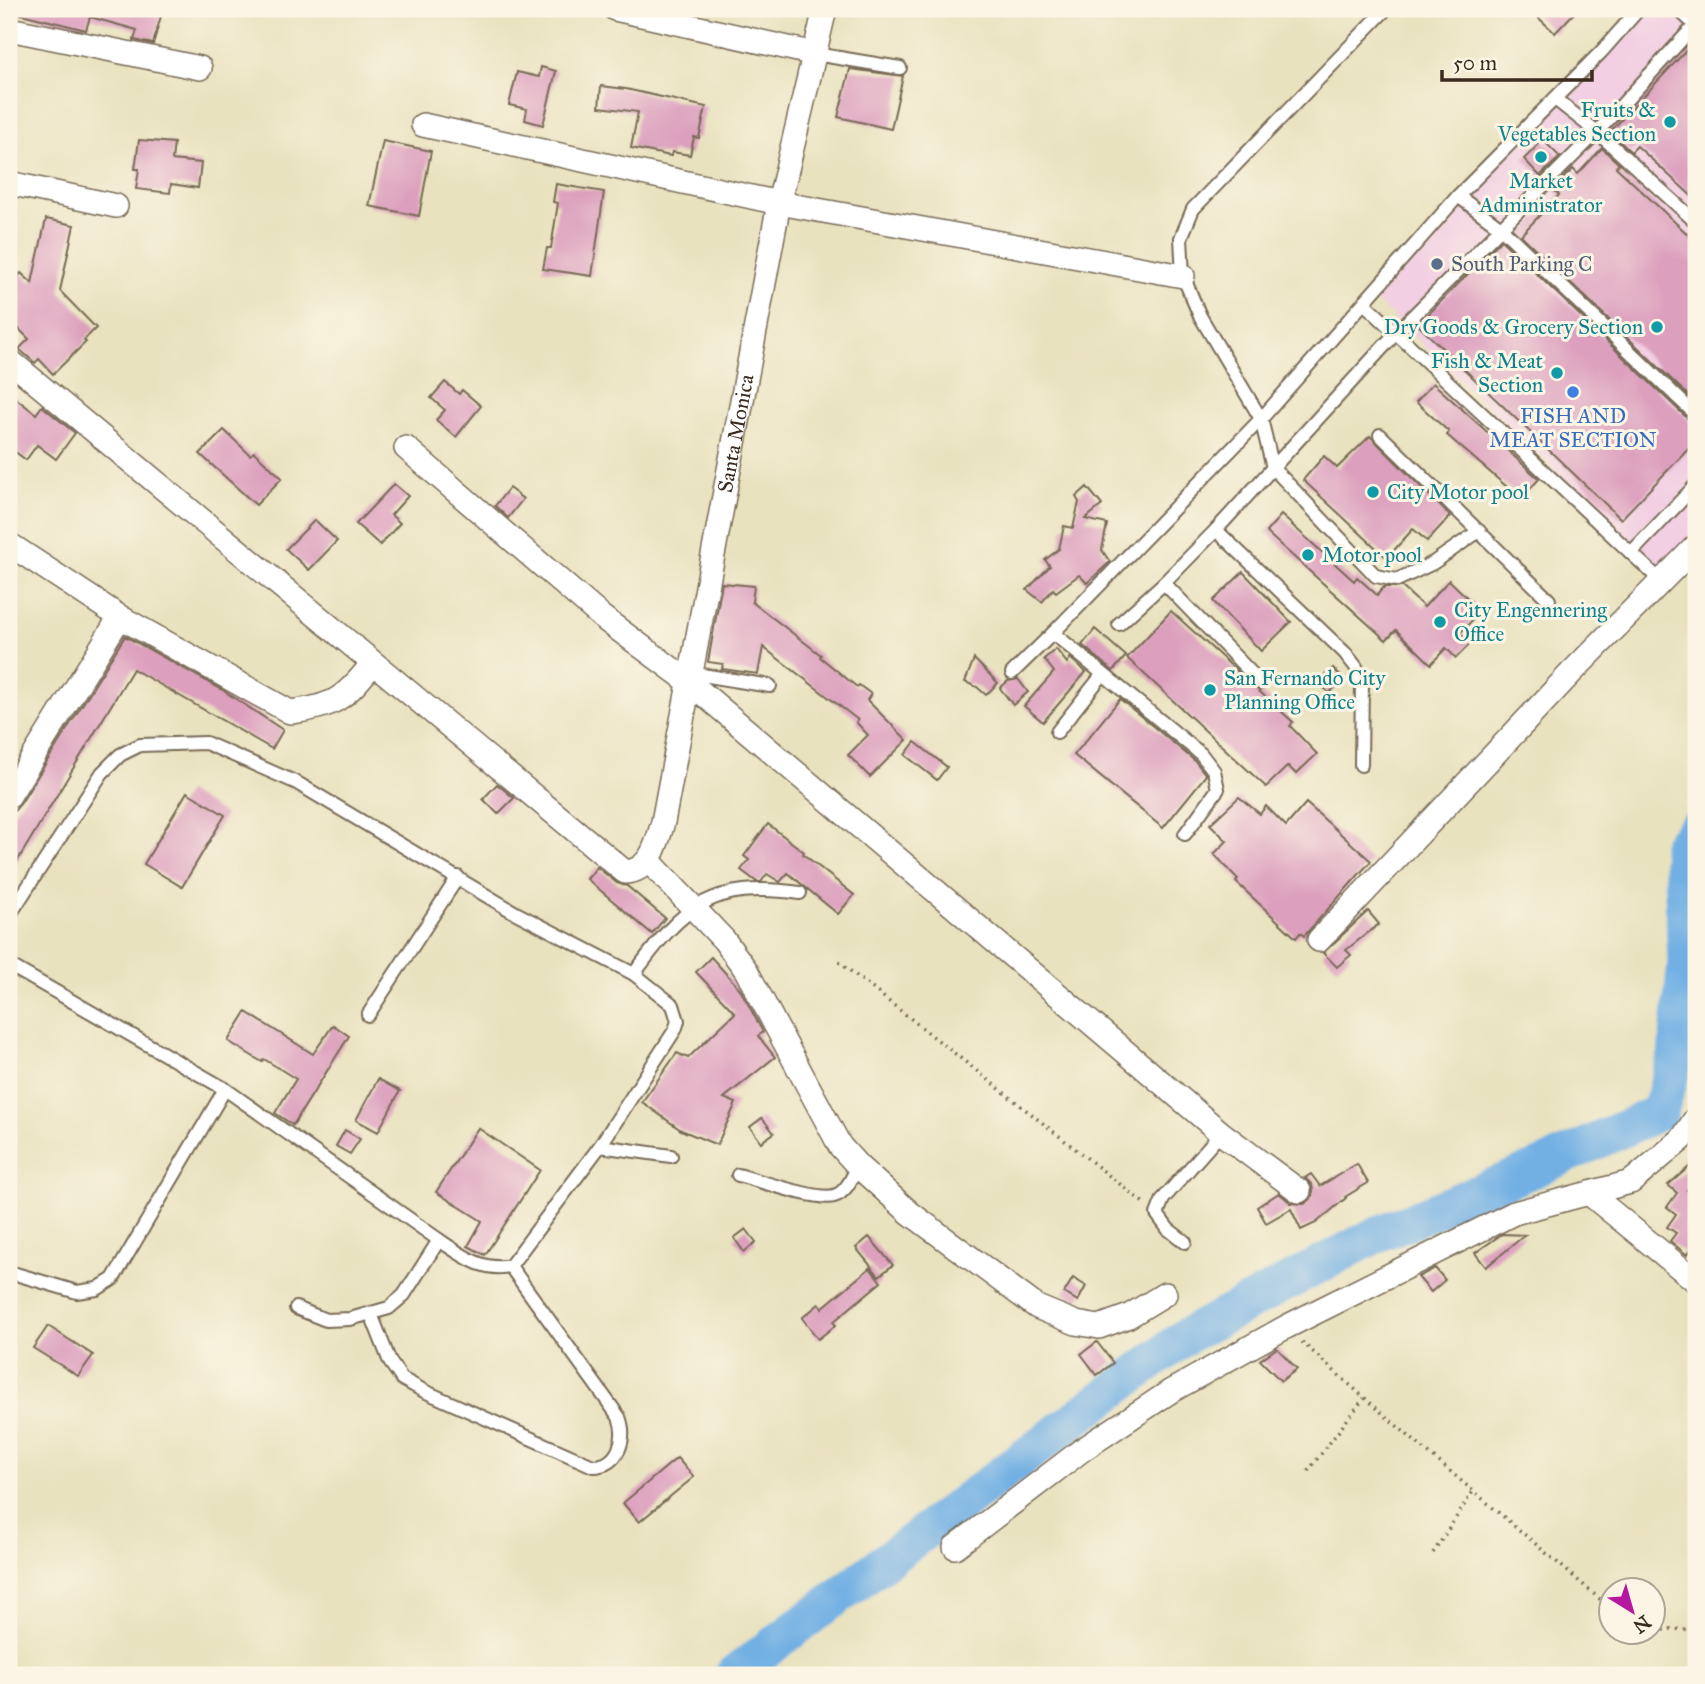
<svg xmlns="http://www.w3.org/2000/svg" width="1705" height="1684" font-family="'IM FELL Great Primer',serif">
<rect width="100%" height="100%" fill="#fcf5e5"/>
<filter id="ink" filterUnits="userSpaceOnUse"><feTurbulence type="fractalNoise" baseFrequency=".0143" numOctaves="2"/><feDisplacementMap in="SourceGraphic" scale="14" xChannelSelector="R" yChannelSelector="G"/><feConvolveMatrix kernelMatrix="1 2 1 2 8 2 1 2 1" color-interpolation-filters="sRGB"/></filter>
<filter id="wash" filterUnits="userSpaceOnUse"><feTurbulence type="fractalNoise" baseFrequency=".00686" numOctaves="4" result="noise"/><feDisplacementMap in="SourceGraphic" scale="28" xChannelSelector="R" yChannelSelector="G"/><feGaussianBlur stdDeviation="1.57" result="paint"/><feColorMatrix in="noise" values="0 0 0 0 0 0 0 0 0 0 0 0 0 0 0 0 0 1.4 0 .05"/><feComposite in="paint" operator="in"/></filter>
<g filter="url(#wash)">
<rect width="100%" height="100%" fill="#e9e2bf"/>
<path fill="#f2cfe2" d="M1645,9H1675L1696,29V540L1665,573L1374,299Z"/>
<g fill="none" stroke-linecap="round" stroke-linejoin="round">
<path stroke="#72b0e4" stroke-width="37" d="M733,1675L1186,1336L1376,1235L1549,1163L1660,1112L1676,1056L1686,962L1681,846L1696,829"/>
</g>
<g id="blocks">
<g fill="#dc9fbd">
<path d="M22,9H163L153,44L134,40L137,30L90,17L86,30L21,14Z"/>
<path d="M1529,9H1578L1555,33Z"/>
<path d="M1696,40V200L1637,146L1631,152L1610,132Z"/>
<path d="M541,67L556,71L543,125L525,120L527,109L509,105L517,72L539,77Z"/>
<path d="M850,69L903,76L891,129L838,117Z"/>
<path d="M601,86L626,89L706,107L699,138L694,137L690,155L672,152L671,156L631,148L638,112L599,107Z"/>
<path d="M139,140L174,143L172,160L201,163L198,188L171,184L170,193L136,189L139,169H135Z"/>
<path d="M1543,140L1560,157L1540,176L1524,159Z"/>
<path d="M383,141L431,151L419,216L369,206Z"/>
<path d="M1602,148L1619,164L1616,167L1696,242V403L1521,235L1559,195L1553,189L1573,169L1578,174Z"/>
<path d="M556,184L604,192L592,276L543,269L547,248H551L558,203L553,202Z"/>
<path d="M46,219L74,225L60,291L96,328L84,340L86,342L53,374L39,359L35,363L19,349L29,339L9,319V286L21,273L32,283Z"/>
<path d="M1501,240L1690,421L1696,424V441L1621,519L1418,325Z"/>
<path d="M445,382L459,394L462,390L481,406L456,437L436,420L445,410L431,398Z"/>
<path d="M1433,383L1539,479L1521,499L1447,435L1449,432L1416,402Z"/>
<path d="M9,393L36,414L42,406L75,433L56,459L37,445L26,460L9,447Z"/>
<path d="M224,430L250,455L254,452L282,478L256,505L200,454Z"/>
<path d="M1370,436L1450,516L1427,541L1413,529L1387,558L1303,480L1324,456L1337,468Z"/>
<path d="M394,484L408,496L391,515L400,523L380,545L356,524Z"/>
<path d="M1087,487L1102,505L1085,519L1107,524L1102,550L1110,562L1087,583L1079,575L1056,592L1053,589L1042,602L1027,590L1050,566L1045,560L1059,549L1064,526L1073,528L1079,502L1076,497Z"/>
<path d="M509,488L523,499L508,518L495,506Z"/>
<path d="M1281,515L1354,581L1357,577L1377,595L1384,587H1402L1424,607L1449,580L1481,611L1460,633L1470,644L1456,658L1446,648L1431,664L1396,630L1386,640L1266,532Z"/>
<path d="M315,520L337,541L309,570L286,549Z"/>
<path d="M1243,572L1291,622L1261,651L1213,601Z"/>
<path d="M722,583L754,586L752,602L821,655L820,657L857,687L859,685L871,694L867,700L907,740L870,777L848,755L868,735L856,722L858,720L763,647L758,674L722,669L723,664L708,662Z"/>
<path d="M1171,611L1293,722L1290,726L1317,754L1296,774L1288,766L1266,787L1127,658Z"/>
<path d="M1095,629L1126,656L1113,671L1082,645Z"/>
<path d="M125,636L221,689L283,730L272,749L133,669L9,875V817L21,803Z"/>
<path d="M1056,649L1067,663L1070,658L1086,672L1043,722L1024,706L1054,672L1044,659Z"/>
<path d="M974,659L998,683L986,695L977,687L965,682Z"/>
<path d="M1333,668L1344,680L1329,693L1318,682Z"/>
<path d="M1018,679L1028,692L1013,705L1000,688L1008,681Z"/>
<path d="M1120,699L1195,761L1206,775L1163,828L1074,755Z"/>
<path d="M915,742L947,767L937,780L905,755Z"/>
<path d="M497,784L514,798L498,814L483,799Z"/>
<path d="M187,792L225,815L182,887L144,864Z"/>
<path d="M1239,797L1260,814L1266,806L1286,826L1306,803L1371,861L1304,936L1300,933L1296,938L1236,882L1238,879L1214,854L1227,841L1210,824Z"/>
<path d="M768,824L804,852L803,854L854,895L838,914L788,873L780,882L767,874L761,882H757L741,870L749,860L744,856Z"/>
<path d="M597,867L617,883L627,886L665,918L652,934L587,879Z"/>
<path d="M1368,911L1379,924L1346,950L1351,955L1337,967L1323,953Z"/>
<path d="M711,957L740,989L763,1032L758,1036L775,1057L724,1098L736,1103L717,1145L681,1130L642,1102L677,1053L688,1058L735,1013L696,972Z"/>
<path d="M246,1012L313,1054L333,1025L349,1036L293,1125L275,1113L296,1079L264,1059L262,1062L228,1041Z"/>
<path d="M378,1079L400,1091L378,1132L356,1120Z"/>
<path d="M762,1118L774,1133L761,1142L750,1127Z"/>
<path d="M478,1128L540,1170L485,1255L468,1246L482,1221L436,1192Z"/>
<path d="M345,1130L360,1139L350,1154L336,1146Z"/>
<path d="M1696,1161V1182L1687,1190L1696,1197V1243L1687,1255L1670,1241L1676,1233L1667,1227L1676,1214L1667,1207L1677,1193L1668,1185Z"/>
<path d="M1357,1164L1368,1183L1345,1197L1346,1198L1316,1223L1301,1230L1291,1209L1266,1223L1257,1207L1279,1193L1291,1203L1304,1204L1311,1199L1313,1192L1312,1185L1305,1178L1311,1174L1320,1186Z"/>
<path d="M746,1229L756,1242L744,1252L734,1238Z"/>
<path d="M1502,1234L1525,1235L1486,1267L1475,1253Z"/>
<path d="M869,1237L893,1265L879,1276L856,1248Z"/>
<path d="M870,1268L881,1282L833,1322L836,1325L818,1339L802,1318L819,1304L822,1308Z"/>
<path d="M1435,1268L1445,1280L1431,1292L1418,1277Z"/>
<path d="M1073,1278L1086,1286L1078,1301L1064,1293Z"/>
<path d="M48,1326L93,1355L78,1376L33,1348Z"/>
<path d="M1097,1342L1113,1363L1097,1375L1081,1354Z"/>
<path d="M1277,1348L1297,1369L1281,1381L1260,1360Z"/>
<path d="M677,1458L694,1477L639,1522L623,1503Z"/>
</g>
</g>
</g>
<g filter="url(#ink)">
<use href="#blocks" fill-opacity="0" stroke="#786a56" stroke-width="2"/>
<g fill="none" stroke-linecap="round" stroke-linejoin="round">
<defs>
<g id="service">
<path d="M1386,9L1193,209L1181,238L1183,276L1200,316L1261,419L1273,468L1376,576L1397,580L1433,563L1479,531"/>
<path d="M1678,9L1696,26"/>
<path d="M815,54L900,68"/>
<path d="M1555,99L1597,132L1696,222"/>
<path d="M1458,196L1501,228L1696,415"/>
<path d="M1364,303L1661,581"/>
<path d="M1380,435L1549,600"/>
<path d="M1216,530L1345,653L1356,667L1362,682L1361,765"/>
<path d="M1631,553L1696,485"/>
<path d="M1119,624L1164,583"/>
<path d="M1053,633L1201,754L1214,771L1218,789L1185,834"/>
<path d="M690,673L770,686"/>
<path d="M1012,673L1053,633L1261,419L1458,196L1602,51L1639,9"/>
<path d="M1260,682L1164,583L1216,530L1396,333L1597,132L1696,24"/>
<path d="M1057,732L1103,674"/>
<path d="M9,916L102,773L120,755L140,745L206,743L297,783L514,912L634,974L673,1005L678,1021L675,1030L600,1146"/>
<path d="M9,965L225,1089L439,1240C462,1255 482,1272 510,1266L600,1146L671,1156"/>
<path d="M634,974C684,905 712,881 800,893"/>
<path d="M368,1015L458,877"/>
<path d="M738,1175C758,1180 817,1201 834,1196C847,1192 852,1177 858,1166"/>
<path d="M1185,1242L1168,1229L1157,1214L1163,1199L1221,1133"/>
<path d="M9,1272L77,1292L97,1289L113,1279L225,1089"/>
<path d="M296,1308L326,1320L350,1319L389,1308L404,1295L439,1240"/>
<path d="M371,1314L390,1362L402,1379L424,1391L593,1466C619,1466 627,1438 619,1417L510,1266"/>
</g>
<g id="minor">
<path d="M615,9L815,54"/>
<path d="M9,29L200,68"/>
<path d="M423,125L779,203L1183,276"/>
<path d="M9,183L116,206"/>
<path id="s1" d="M9,360L625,872C651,871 657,843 663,822L779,203L825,9"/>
<path d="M406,448L603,618L688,681L1221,1133L1299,1191"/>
<path d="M9,544L120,617L290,712C333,707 345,699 372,664"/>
<path d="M9,796L120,617"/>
<path d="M648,860L724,940L746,970L840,1146L858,1166L910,1213L1037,1307L1076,1323L1099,1327L1129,1316L1165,1294"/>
<path d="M1319,940L1570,674L1696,546"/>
<path d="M1590,1194L1696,1281"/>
<path d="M955,1547L1082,1450L1171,1391L1286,1327L1514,1213L1631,1182L1682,1139L1696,1118"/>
</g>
</defs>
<use href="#service" stroke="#786a56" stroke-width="16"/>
<use href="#minor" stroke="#786a56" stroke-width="26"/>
<g stroke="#786a56" stroke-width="3.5" stroke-dasharray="2 5" stroke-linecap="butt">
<path d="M839,962L1145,1204"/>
<path d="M1302,1342C1402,1433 1508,1519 1610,1608"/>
<path d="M1308,1471L1364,1398"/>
<path d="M1433,1553L1474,1490"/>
<path d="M1649,1632L1670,1629L1696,1630"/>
</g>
<use href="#service" stroke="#fff" stroke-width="12"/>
<use href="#minor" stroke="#fff" stroke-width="23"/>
</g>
</g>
<g fill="#0f9aa8" stroke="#fcf5e5" stroke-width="2.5">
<circle cx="1670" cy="122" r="7"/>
<circle cx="1541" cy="157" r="7"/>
<circle cx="1657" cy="327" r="7"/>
<circle cx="1557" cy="373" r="7"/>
<circle cx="1373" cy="492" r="7"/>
<circle cx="1308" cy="555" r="7"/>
<circle cx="1440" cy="622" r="7"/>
<circle cx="1210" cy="690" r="7"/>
</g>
<circle fill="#5c6f8a" stroke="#fcf5e5" stroke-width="2.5" cx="1437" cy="264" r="7"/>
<circle fill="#3f7fe0" stroke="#fcf5e5" stroke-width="2.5" cx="1573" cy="392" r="7"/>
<g text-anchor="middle" stroke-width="6" stroke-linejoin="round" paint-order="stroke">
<g font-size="21" fill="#0d838f" stroke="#fcf5e5" text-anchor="start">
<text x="1656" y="117" text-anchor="end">Fruits &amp;<tspan x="1656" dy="24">Vegetables Section</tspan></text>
<text x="1541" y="188" text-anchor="middle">Market<tspan x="1541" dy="24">Administrator</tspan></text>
<text x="1643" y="334" text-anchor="end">Dry Goods &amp; Grocery Section</text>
<text x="1543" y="368" text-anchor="end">Fish &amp; Meat<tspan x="1543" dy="24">Section</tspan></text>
<text x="1387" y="499">City Motor pool</text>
<text x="1322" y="562">Motor pool</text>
<text x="1454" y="617">City Engennering<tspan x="1454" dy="24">Office</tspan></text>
<text x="1224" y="685">San Fernando City<tspan x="1224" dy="24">Planning Office</tspan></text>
</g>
<g font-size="21" fill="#4e5e75" stroke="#fcf5e5" text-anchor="start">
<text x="1451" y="271">South Parking C</text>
</g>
<g font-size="21" fill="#366cbe" stroke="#fcf5e5">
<text x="1573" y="423">FISH AND<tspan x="1573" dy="24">MEAT SECTION</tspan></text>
</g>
<g font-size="21" fill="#3b2a1e" stroke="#fcf5e5">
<text dy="7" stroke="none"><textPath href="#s1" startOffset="1264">Santa Monica</textPath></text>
</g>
</g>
<rect width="1705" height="1684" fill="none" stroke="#fcf5e5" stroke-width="35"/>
<g transform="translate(1632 1611) rotate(143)"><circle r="33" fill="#fcf5e5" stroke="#afa495" stroke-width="2"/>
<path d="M0-5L12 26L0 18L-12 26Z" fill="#b5179e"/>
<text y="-10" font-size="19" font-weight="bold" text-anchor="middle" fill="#3b2a1e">N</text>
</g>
<path d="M1442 70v10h150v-10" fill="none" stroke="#3b2a1e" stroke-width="3.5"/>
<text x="1453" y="70" font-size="21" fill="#3b2a1e" stroke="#fcf5e5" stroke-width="5" paint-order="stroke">50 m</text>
</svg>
